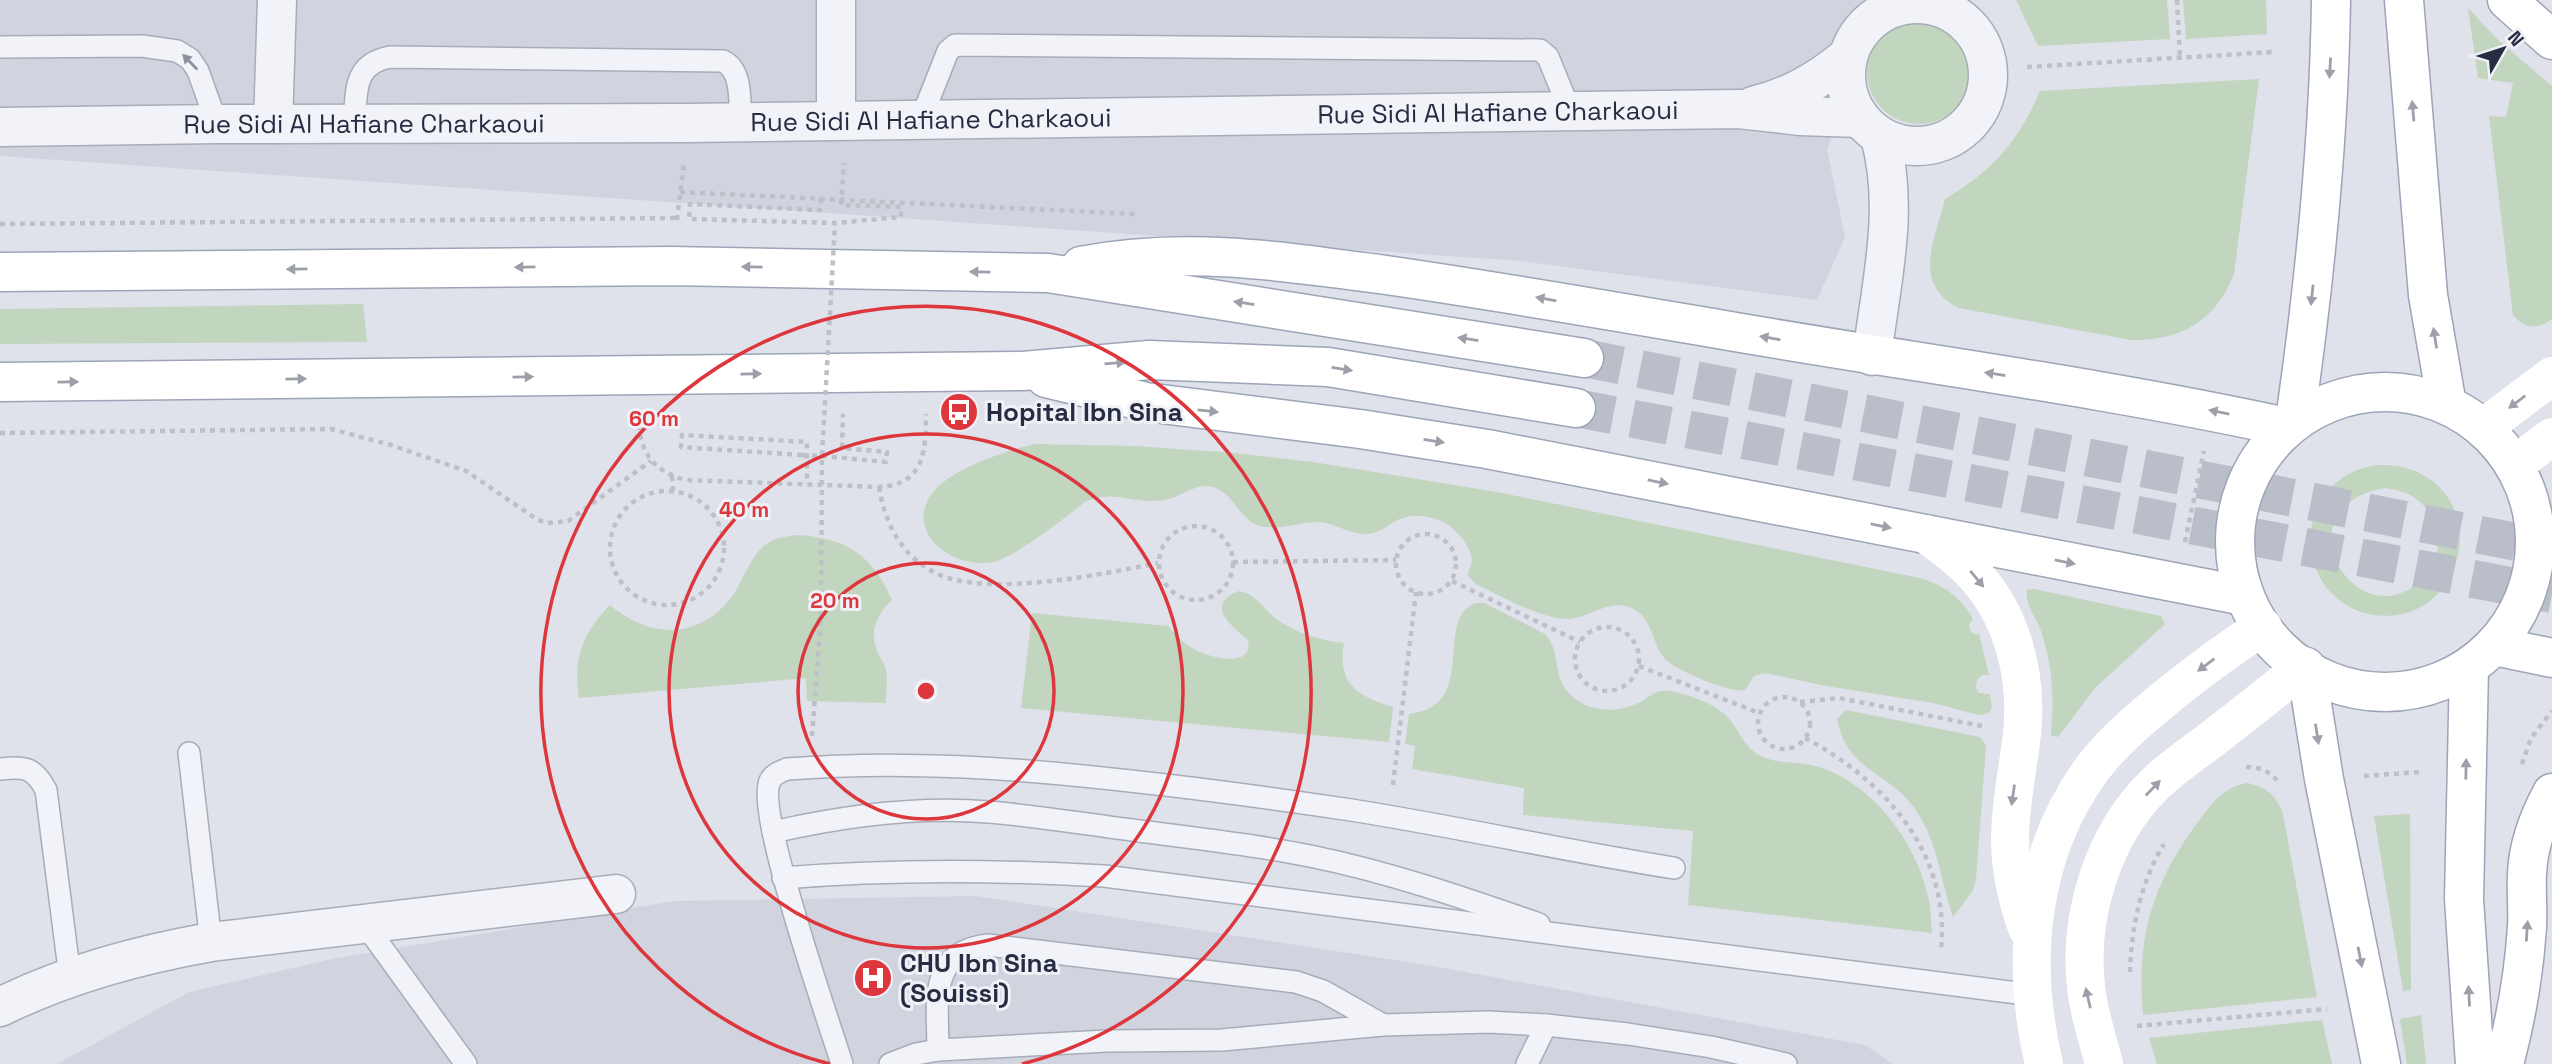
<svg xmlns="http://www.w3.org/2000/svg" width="2552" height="1064" font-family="'Space Grotesk',sans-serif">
<rect width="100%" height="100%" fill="#dfe2ea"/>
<g fill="#d1d4df">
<path d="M0,0H1885L1827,149L1845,237L1817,300L1521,261L0,156Z"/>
<path d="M976,896L1427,965L1865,1045L1893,1064H57L189,992L332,959L675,901Z"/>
</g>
<g fill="#c2d5bf" fill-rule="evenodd">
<path d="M2016,0H2167L2170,39L2038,46Z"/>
<path d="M2183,0H2266L2267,34L2186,39Z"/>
<path d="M2468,8L2496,38L2552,86V319C2537,330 2525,329 2513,315L2489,116L2506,117L2513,83L2478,78Z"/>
<circle cx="1919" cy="72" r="52"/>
<path d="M2259,79L2234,274C2216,321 2180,341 2131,340L1959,308C1911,284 1935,240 1945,199C1992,171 2018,142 2040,91Z"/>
<path d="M363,304L367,342L0,344V309Z"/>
<path d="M1037,444L1135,446L1234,453L1313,462L1497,492L1920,578C1945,586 1960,596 1973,619L1969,624L1970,630L1974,634H1979L1989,675H1982L1977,680L1976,688L1979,693L1990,694L1992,707L1989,713L1979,715L1933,703L1826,686L1765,673L1754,676L1745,690C1731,694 1676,670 1666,660C1652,645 1653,620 1635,610C1610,596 1592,618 1568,619C1542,620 1502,596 1477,585L1468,576C1468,570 1471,566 1472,561C1472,547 1456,529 1445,523C1431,515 1408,513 1394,522C1384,528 1377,534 1365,534C1349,534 1335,523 1319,522C1301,522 1284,529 1266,527C1241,525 1238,499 1218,489C1199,479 1183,497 1164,500C1133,505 1117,489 1086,501C1066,517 1020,553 997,561C962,572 906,539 929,498C943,471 1008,449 1037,444Z"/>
<path d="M2388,465C2395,466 2402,466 2409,469C2497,498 2462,633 2369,614C2350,610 2332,598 2322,581C2296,538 2315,480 2367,467C2373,465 2381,465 2388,465ZM2385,488C2397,490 2409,492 2419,501C2439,518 2445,553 2428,573C2362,651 2272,508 2385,488Z"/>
<path d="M796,535C845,537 873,555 892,600C876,615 868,634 879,655C881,660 885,664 886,670C888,680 886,693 886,703L807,701L806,678L579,698C573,658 582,634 610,605C647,636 691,641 726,604C745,584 748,551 775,539C781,537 790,536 796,535Z"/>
<path d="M2034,589L2161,616L2165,624L2095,688L2058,737L2051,735C2054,699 2053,666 2041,631C2037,619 2024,603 2027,590Z"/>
<path d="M1239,591C1256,593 1265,612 1279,621C1299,634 1320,640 1344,643C1337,684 1357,696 1393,707L1389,742L1021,708L1032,613L1168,626C1176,635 1183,643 1194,649C1207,657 1254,670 1248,640C1232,626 1203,605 1239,591Z"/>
<path d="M1475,603H1484L1545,634C1565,656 1547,682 1580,702C1596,712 1620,712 1636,704C1648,699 1656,688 1670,691C1690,695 1718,704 1731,721C1740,733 1744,745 1757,754C1776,766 1799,760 1819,767C1873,784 1916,842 1928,896C1931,908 1931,921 1932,933L1688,905L1693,831L1523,815L1524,788L1412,769L1415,746L1405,744L1409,714C1480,706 1433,620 1475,603Z"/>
<path d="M1846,710L1975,736L1980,737L1986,746L1976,880L1972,892L1953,917C1940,879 1938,840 1913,806C1885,770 1847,771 1837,719Z"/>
<path d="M2247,783C2267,787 2276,795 2283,814L2317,997L2143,1015C2136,938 2152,884 2198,822C2212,803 2222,788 2247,783Z"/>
<path d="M2410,814L2411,990L2403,991L2374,816Z"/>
<path d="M2421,1015L2426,1064H2407L2400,1019Z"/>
<path d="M2322,1020L2332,1064H2157L2149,1038Z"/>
</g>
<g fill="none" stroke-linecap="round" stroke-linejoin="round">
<g stroke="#babec9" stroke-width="38" stroke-dasharray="38 19" stroke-linecap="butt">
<path d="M1584,358L2552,549"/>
<path d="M1576,408L2552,594"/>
</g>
<defs>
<g id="service">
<path d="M0,47L142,46L177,51L190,59L198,71L217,124"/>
<path d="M921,119L948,51L955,45L1540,50L1548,57L1570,111"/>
<path d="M354,124C357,93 352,64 390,57L723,61C743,71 739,101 741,121"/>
<path d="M189,753L211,942"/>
<path d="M0,769C24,766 34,767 46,790L70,977"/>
<path d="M773,832C843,816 918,806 989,812C1037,816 1084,824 1132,830C1191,838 1252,844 1310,856C1389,872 1464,898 1539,924"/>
<path d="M783,878C891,869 997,870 1104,876L2033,995"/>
<path d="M364,923L466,1064"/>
<path d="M938,1050C938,1004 927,952 988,945L1296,982L1323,991L1383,1025"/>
<path d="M842,1064C829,1022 755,811 770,781C773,774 780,772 787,769C902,760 1016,768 1130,781C1204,789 1278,799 1351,810C1459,827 1566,851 1674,868"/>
<path d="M890,1064L916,1054L938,1050L1107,1041L1222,1040L1383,1025L1488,1022L1546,1025L1628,1034L1711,1047L1786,1064"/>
<path d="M1527,1064L1546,1025"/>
</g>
<g id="minor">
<path d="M836,0V120"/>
<circle cx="1917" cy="75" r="71"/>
<path d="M1753,106C1790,97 1818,81 1847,57"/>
<path d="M273,124L277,0"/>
<path id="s1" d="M0,127L217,124L688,123L1739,109L1800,116L1860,118"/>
<path d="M1872,356C1881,283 1900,209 1880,137"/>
<path d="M0,1007C67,974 137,955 211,942L616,894"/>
</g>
<g id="primary">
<path d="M2404,0L2428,295L2447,405"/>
<path d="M2507,0L2552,40"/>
<path d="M1081,266C1186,246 1281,261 1386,275C1497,291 1607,310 1718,329C1907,362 2098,386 2286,427"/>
<path d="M0,272L671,266L1048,273L1584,358"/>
<path d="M1046,378L1146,402L1360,429L1487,449L2245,596"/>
<path d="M0,382L1023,371L1149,360L1328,367L1576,408"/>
<circle cx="2385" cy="542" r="150"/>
<path d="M2295,420C2315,280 2329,141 2331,0"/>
<path d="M2494,646L2552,658"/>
<path d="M2306,667L2324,779L2381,1064"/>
<path d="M2469,668L2464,899L2475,1064"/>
<path d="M2504,1064C2516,1019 2524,974 2527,927C2528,909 2526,891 2527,874C2528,845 2539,817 2552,793"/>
</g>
</defs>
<use href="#service" stroke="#a8acb8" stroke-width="24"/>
<use href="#minor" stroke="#a8acb8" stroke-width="41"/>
<use href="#primary" stroke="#9da4b7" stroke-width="41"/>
<g stroke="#bdc0c9" stroke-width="4.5" stroke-dasharray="5 5" stroke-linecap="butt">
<path d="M2177,0L2180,58"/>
<path d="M2027,67L2273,52"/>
<path d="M680,192L1135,214"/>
<path d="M821,198L820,210L690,204L689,219L835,223L901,217V207L841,205L844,163"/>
<path d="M677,220L684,162"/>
<path d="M0,224L677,218"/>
<path d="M637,415C641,451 649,469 685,480L879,487C925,485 926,449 926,414"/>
<path d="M0,433L331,429L391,445L466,471L538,520L547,523L568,521L651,461"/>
<path d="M802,455L681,447L682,435L807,442V484"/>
<path d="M822,456L886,462L887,452L842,448L843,414"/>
<path d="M672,476L673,491"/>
<path d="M879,487C885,525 903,559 940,575C992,597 1103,574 1158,563"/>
<circle cx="667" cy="548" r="57"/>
<circle cx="1196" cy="563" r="37"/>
<circle cx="1426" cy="564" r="30"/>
<path d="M2185,542L2204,451"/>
<path d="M1233,562L1396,560"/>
<path d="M1452,581L1580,642"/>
<circle cx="1607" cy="659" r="32"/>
<path d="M1639,666L1759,713"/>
<circle cx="1784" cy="723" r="26"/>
<path d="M1800,702L1839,698L1982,726"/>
<path d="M812,736L821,615"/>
<path d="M1805,738C1886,781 1951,855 1941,951"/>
<path d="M2522,764L2531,738L2552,711"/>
<path d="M2246,767C2261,767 2271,772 2280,784"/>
<path d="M2364,776L2421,772"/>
<path d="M1393,785L1416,592"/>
<path d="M2130,972C2131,929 2141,881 2164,844"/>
<path d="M2137,1026L2327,1009"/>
</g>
<use href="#service" stroke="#f2f3f8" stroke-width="21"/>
<use href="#minor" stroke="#f2f3f8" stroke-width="38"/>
<g stroke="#fff" stroke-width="38">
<path d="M2483,428L2552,376"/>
<path d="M2514,465L2552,437"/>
<path d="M1926,534C1940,545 1955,555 1968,568C2012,611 2028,674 2022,734C2018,769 2010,804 2010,840C2010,870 2017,900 2027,928"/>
<path d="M2044,1064C2020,963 2029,855 2092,769C2109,746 2130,728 2152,709C2188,679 2223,652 2263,627"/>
<path d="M2104,1064C2098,1039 2088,1012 2086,986C2078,916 2103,835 2154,785C2174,765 2199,750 2221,732C2249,711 2277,688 2304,666"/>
</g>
<use href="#primary" stroke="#fff" stroke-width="38"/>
<g stroke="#bdc0c9" stroke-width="4.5" stroke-dasharray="5 5" stroke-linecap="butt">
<path d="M802,455L822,456"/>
<path d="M821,615L822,456L835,223"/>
</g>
</g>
<defs><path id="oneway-solid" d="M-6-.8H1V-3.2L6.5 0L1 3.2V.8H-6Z" transform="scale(1.75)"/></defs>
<use fill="#8c909e" href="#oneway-solid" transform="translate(190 62) rotate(-134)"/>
<g fill="#9da0aa">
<use href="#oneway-solid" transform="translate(2330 68) rotate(93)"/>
<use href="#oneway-solid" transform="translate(2413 111) rotate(-95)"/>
<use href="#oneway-solid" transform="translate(525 267) rotate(179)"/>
<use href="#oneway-solid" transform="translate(752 267) rotate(-179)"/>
<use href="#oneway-solid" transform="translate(297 269) rotate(179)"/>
<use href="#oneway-solid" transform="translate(980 272) rotate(-179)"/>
<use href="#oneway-solid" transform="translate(2312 295) rotate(96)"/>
<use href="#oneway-solid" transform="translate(1546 299) rotate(-170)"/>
<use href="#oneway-solid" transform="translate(1244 303) rotate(-171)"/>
<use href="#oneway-solid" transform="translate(1770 338) rotate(-170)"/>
<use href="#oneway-solid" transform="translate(2435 338) rotate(-99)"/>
<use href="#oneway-solid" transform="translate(1468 339) rotate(-171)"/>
<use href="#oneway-solid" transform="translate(1115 363) rotate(-5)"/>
<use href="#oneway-solid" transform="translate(1342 369) rotate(9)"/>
<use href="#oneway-solid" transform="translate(751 374) rotate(-1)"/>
<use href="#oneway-solid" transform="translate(1995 374) rotate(-171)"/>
<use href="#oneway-solid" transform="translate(523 377) rotate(-1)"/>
<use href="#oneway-solid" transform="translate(296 379) rotate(-1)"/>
<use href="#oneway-solid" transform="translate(68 382) rotate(-1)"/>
<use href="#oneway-solid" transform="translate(2517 402) rotate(143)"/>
<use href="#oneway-solid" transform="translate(1208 411) rotate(6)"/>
<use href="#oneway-solid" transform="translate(2219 412) rotate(-168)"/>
<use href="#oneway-solid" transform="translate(1434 441) rotate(9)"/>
<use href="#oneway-solid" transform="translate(1658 482) rotate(11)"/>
<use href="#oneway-solid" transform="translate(1881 526) rotate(11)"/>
<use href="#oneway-solid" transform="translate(2065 562) rotate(11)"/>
<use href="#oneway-solid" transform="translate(1977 579) rotate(50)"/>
<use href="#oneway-solid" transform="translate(2206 665) rotate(143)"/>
<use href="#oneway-solid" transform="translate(2317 734) rotate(81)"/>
<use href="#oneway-solid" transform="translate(2466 769) rotate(-89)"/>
<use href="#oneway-solid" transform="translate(2153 788) rotate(-46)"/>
<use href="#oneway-solid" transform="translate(2013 795) rotate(98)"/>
<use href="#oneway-solid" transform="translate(2527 931) rotate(-86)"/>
<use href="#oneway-solid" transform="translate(2360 957) rotate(79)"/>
<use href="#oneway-solid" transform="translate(2469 996) rotate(-93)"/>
<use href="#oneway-solid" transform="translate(2088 998) rotate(-103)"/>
</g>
<g fill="none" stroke="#dd363c" stroke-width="3.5">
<circle cx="926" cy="691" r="128"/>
<circle cx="926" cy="691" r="257"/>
<path d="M830 1064A385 385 0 1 1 1022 1064"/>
</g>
<defs>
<symbol id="bus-disc" viewBox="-11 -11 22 22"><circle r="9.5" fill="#dd363c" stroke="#eff1f7"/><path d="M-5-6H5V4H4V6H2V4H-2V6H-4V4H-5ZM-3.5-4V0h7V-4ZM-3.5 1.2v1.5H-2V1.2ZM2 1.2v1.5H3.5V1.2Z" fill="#fff"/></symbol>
<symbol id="hospital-disc" viewBox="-11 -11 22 22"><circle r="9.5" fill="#dd363c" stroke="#eff1f7"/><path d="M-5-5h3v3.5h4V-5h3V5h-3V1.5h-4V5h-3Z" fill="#fff"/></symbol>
</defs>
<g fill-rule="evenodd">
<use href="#bus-disc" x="937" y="390" width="44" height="44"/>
<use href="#hospital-disc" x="851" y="956" width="44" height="44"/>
</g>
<g text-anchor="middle" stroke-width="6" stroke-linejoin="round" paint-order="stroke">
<g font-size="26" fill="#262d43" stroke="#eff1f7">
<text dy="9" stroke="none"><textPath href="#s1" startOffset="1498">Rue Sidi Al Hafiane Charkaoui</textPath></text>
<text dy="9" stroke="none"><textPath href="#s1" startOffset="931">Rue Sidi Al Hafiane Charkaoui</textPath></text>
<text dy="9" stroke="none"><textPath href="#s1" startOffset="364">Rue Sidi Al Hafiane Charkaoui</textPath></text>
</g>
<g font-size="26" font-weight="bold" fill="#262d43" stroke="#eff1f7" text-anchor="start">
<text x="986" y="421">Hopital Ibn Sina</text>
<text x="900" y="972">CHU Ibn Sina<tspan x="900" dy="30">(Souissi)</tspan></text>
</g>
</g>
<circle cx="926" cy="691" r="10" fill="#dd363c" stroke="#eff1f7" stroke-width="3.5"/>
<g font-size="21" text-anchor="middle" font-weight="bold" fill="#dd363c" stroke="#eff1f7" stroke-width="6" stroke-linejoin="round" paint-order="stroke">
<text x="654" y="426">60 m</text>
<text x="744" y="517">40 m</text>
<text x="835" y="608">20 m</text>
</g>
<g transform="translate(2503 49) rotate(51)" stroke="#eff1f7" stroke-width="5" paint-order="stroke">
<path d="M0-5L12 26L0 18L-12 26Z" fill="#262d43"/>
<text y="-10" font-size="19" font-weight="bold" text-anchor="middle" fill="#262d43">N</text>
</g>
</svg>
